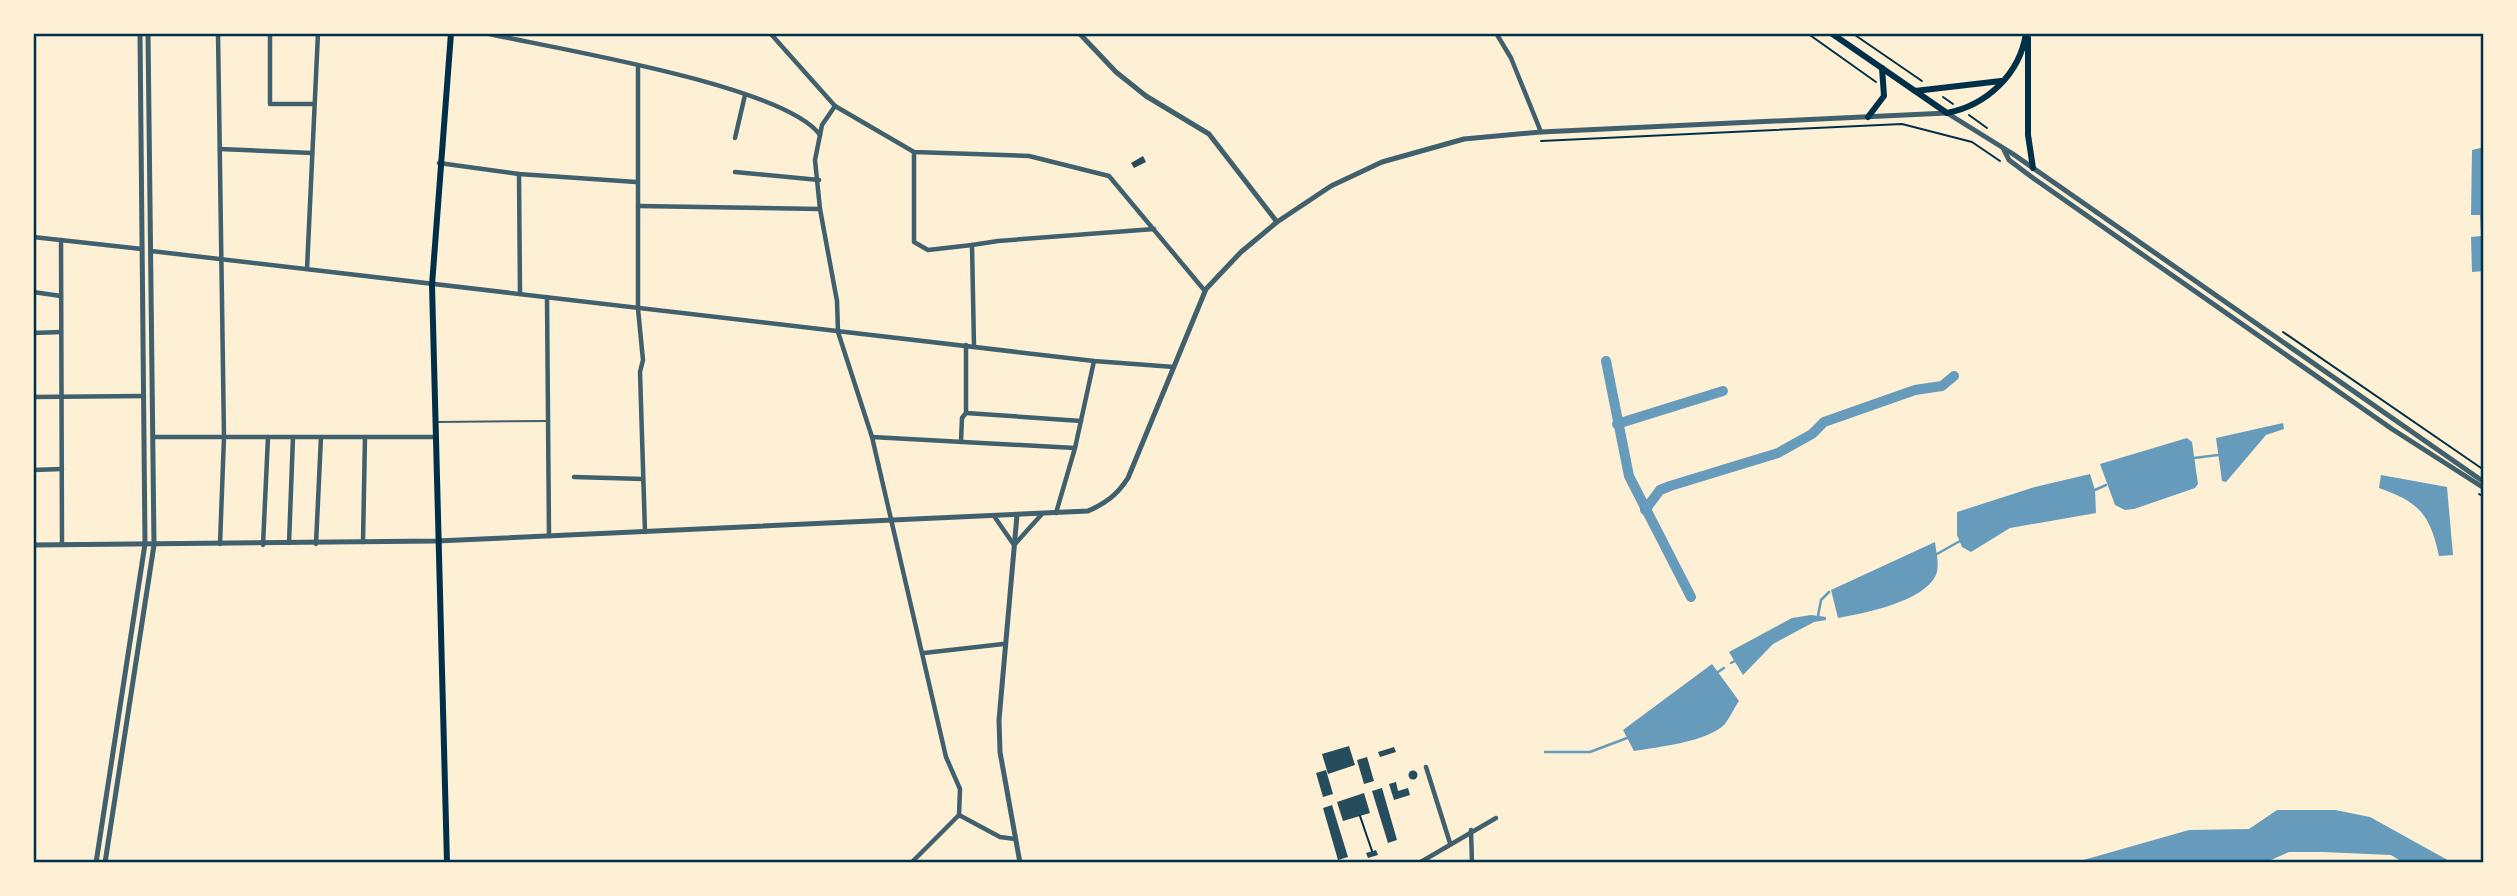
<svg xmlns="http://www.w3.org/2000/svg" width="2517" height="896" font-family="Overpass,sans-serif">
<rect width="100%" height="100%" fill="#fdf0d5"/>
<g fill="#669bbc">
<path d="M2484,147V271L2472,272L2471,237L2481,236L2480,215H2471L2472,150Z"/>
<path d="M2283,423L2284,429L2266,435L2226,482L2222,481L2216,438Z"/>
<path d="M2187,438L2192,442L2198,484L2195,488L2134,509L2125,510L2115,505L2100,464Z"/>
<path d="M2090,474L2095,490L2096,513L2010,528L1971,552L1962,547L1957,535V512L2035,487Z"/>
<path d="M2381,475L2447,487L2453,555L2439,556C2430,514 2419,502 2379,488Z"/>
<path d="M1935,542C1936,552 1940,565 1936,575C1923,602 1865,613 1838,618L1831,590Z"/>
<path d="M1811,615L1826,617V620L1814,622L1773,644L1743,675L1729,652L1792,618Z"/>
<path d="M1712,664L1739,701C1734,708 1730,718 1724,725C1706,742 1658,747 1634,751L1623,730Z"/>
<path d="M2277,810H2335L2370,817L2453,863H2404L2391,855L2323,852H2289L2264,863H2073L2189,830L2249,829Z"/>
</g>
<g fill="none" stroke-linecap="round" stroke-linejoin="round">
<g stroke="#669bbc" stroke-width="2.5">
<path d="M2194,458L2218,455"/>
<path d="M2095,490L2106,485"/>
<path d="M1937,554L1960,541"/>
<path d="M1818,616L1821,600L1829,592"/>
<path d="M1731,663L1735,661"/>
<path d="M1718,672L1724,668"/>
<path d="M1545,752H1590L1627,738"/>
</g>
<g stroke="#669bbc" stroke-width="10">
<path d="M1606,361L1629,476L1691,597"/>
<path d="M1617,424L1723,391"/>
<path d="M1645,510L1660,490L1670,486L1778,453L1812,434L1824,422L1915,390L1942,386L1954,376"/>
</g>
</g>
<g fill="#264d5e">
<path d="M1143,156L1146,162L1134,168L1131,163Z"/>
<path d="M1349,746L1355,765L1328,774L1322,754Z"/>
<path d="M1394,747L1396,752L1380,757L1378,752Z"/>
<path d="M1367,757L1374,781L1364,784L1357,760Z"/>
<path d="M1326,770L1333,794L1323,797L1316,773Z"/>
<circle cx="1413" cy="775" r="4.5"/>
<path d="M1396,782L1398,791L1408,788L1410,795L1394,800L1389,784Z"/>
<path d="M1382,788L1397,840L1388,843L1372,791Z"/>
<path d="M1364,793L1370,813L1343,821L1337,802Z"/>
<path d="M1332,805L1348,857L1338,860L1323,808Z"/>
<path d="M1376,850L1378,855L1368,858L1366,853Z"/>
</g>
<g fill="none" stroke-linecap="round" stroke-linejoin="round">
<g stroke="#003049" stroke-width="2">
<path d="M1807,33L1876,82"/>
<path d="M1852,33L1922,81"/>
<path d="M1943,97L1953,104"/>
<path d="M1969,115L1987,128"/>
<path d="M1541,141L1902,124L1972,142L2000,161"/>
<path d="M2283,332L2484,470"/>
<path d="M2479,494L2484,497"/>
<path d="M1360,816L1372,851"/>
</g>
<path stroke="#3f606c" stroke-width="2" d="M438,422L547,421"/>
<g stroke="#3f606c" stroke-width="4.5">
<path d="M218,33L224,437L220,544"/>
<path d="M270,33V104H314"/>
<path d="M485,33C551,48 784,85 820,135"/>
<path d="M770,33L835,106L914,152L1029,156L1109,176L1205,291"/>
<path d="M1496,33L1511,58L1541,132"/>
<path d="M638,67V309L643,360L640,372L645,532"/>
<path d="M835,106L822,125L815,160L820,209L837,301L838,332L872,437L946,757L960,789L959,815"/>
<path d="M735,138L745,95"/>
<path d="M220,149L312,153"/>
<path d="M914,152V242L928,250L972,245"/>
<path d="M439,163L519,174L636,182"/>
<path d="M735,172L819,180"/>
<path d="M519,174L520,294"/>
<path d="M638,206L820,209"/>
<path d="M33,237L142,249"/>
<path d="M61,240L62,545"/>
<path d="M151,251L1094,361L1174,367"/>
<path d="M307,269L318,33"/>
<path d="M33,292L61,296"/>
<path d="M547,297L549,536"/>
<path d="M33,333L61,332"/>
<path d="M974,346L972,245L998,241L1154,229"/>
<path d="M33,397L144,396"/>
<path d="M966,413L1081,421"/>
<path d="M154,437H434"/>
<path d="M872,437L1075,448"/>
<path d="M961,442L962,418L966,413V345"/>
<path d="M33,470L62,469"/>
<path d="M574,477L643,479"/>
<path d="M1056,513L1075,448L1094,361"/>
<path d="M994,516L1014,545L1042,514"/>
<path d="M363,542L365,437"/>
<path d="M289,543L293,437"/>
<path d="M316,544L321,437"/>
<path d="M263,545L268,437"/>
<path d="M924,653L1003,644"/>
<path d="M1426,767L1450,843"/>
<path d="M1471,830L1472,863"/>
<path d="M911,863L959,815L1000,837L1015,839"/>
<path d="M1419,863L1496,818"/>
</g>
<g stroke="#3f606c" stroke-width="5">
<path d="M1079,33L1116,72L1146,96L1209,134L1277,222"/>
<path d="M2004,150L2009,160L2033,178L2392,429L2484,488"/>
<path d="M1017,515L999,720L1000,752L1020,863"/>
<path d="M33,545L437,541L1088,511C1106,503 1117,495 1128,478L1206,289L1241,252L1277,222L1331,186L1382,162L1464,139L1541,132L1947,113L2013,154L2484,482"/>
<path d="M96,863L145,544L140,33"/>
<path d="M105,863L154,545L148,33"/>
</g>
<g stroke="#003049" stroke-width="6">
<path d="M1831,33L1947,113C1987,105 2020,74 2026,33"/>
<path d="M2028,38V135L2033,168"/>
<path d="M1915,91L2001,81"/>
<path d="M1868,117L1884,96L1882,68"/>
<path d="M447,863L432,285L451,33"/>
</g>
</g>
<rect width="2517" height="896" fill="none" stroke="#fdf0d5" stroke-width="70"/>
<rect x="35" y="35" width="2447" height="826" fill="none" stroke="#003049" stroke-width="2.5"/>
</svg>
